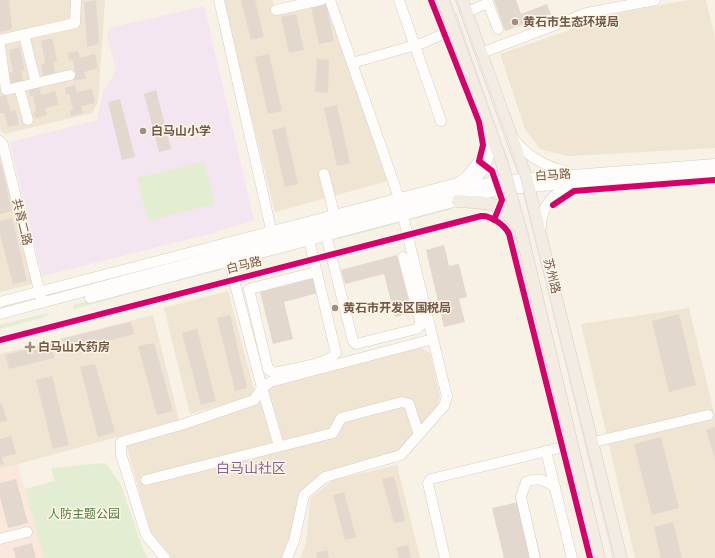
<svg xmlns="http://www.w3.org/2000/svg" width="715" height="558" font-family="Figtree,'Noto Sans SC',sans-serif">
<rect width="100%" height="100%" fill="#f7f1e6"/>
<g fill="#f0e4d3">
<path d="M0,0H105L98,101L92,113L4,134L0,129Z"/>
<path d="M222,0H272L277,14L327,3L388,181L275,212Z"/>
<path d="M688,0H706L715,38V148L568,156L540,149L525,129L500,54L619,13Z"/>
<path d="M0,148L32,284L0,292Z"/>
<path d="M228,291L254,390L250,397L190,414L164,308Z"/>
<path d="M689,308L715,417V558H635L581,324Z"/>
<path d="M153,315L179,420L0,469V354Z"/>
<path d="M420,348L430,353L440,397L436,410L398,452L320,473L301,493L290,540L281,558H170L151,534L126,444L205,422L260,403L272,384Z"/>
<path d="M397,465L420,558H300L306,544L310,499L333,480Z"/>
</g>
<path fill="#fae8dc" d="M18,464L44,558H0V469Z"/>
<path fill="#f3e6f0" d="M204,6L254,220L213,233L42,276L10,142L97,120L103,92L116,71L107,35L110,28Z"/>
<g fill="#e2edd1">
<path d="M204,161L215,204L148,221L137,178Z"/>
<path d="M451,206L452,209L414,219L413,216Z"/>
<path d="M397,221L398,224L338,239V236Z"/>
<path d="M220,267L221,270L165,284L164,281Z"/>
<path d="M150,285L151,288L74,309L73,305Z"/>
<path d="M47,313L48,316L0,329V325Z"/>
<path d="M105,463L121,485L143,550L148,558H44L25,489L55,481L51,468Z"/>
</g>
<g fill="#e3d8ce">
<path d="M0,0H9L12,29L0,32Z"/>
<path d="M96,0L99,44L87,47L84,2Z"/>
<path d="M241,0H255L264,37L251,40Z"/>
<path d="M494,0H516L521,14L547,4L551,14L505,31Z"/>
<path d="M326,4L334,41L319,44L311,7Z"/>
<path d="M296,14L304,50L289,53L281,17Z"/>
<path d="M52,38L57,62H53L56,75L44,78L41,64L45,63L41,41Z"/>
<path d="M20,47L25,71H21L24,84L12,87L9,73L13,72L9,50Z"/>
<path d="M78,51L80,58L95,54L98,68L84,72L86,78L74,81L73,75H76L72,59L69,60L68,53Z"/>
<path d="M269,54L282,111L268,114L255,57Z"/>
<path d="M317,59L329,60L328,93L315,92Z"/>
<path d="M75,85L77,92L92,89L95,103L81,106L83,113L71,116L70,110L73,109L69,94L66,95L65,88Z"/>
<path d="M39,87L41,95L55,91L59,105L45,108L47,115L35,118L34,112L36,111L33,96L30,97L29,90Z"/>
<path d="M156,90L171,149L159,152L144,94Z"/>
<path d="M6,95L11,111L16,110L19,125L8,127L4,113H0V96Z"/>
<path d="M120,99L135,157L122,160L108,102Z"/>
<path d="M337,105L350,163L337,166L324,108Z"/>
<path d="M285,127L298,184L285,187L272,130Z"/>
<path d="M1,163L12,211L0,214V164Z"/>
<path d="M12,218L27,281L13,284L0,234V221Z"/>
<path d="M444,245L449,266L459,264L467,297L459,299L465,322L444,327L426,250Z"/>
<path d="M397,255L412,313L395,317L384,274L345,284L341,270Z"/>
<path d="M314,278L318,293L284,302L293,339L273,344L260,292Z"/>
<path d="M679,314L696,385L669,392L652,321Z"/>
<path d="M230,315L247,388L235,391L217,318Z"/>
<path d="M131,322L134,334L65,352L62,339Z"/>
<path d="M197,329L216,401L201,405L182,333Z"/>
<path d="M51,343L54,358L9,369L5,355Z"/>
<path d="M154,343L173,411L157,415L138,346Z"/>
<path d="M95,364L115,432L98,437L80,367Z"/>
<path d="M52,376L69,445L53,449L36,380Z"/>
<path d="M2,403L7,421L0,422V404Z"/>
<path d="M715,427V460L706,430Z"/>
<path d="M11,436L16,454L2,457L4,464L0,465V439Z"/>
<path d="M661,437L679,508L652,515L634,444Z"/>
<path d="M394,476L405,521L394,523L382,479Z"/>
<path d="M16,479L28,523L8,528L0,497V483Z"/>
<path d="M344,492L356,537L345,540L333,495Z"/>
<path d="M527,500L541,558H504L492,508Z"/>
<path d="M673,522L682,558H661L654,527Z"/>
<path d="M32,543L36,558H16L13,548Z"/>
<path d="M408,545L411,558H399L396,548Z"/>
<path d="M327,550L329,558H317L316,553Z"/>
</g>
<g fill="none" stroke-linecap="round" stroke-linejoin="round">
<defs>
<g id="minor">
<path d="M219,0L273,238"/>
<path d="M330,0L399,198"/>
<path d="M399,0L441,121"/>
<path d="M276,10L321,0"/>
<path d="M467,12L488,3L498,29"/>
<path d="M24,35L36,83"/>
<path d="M0,40L75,23L76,0"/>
<path d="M0,46L6,90L70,75"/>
<path d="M481,53L587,13L655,0"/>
<path d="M352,63L423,43L454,29"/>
<path d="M19,87L28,120"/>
<path d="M514,139C525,155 546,167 565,171"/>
<path d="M0,141L3,145L41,298"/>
<path d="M324,174L336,221"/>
<path d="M464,187C482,179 492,157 491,138"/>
<path d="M541,227C541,207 553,192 572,186"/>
<path d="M326,235L353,341L356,344L416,329L421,325L403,257"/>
<path d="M309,240L336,353C327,365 289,369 274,373L268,369L249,289L316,272"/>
<path d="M229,261L262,388L270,382L433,339"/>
<path d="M90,298L499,190L584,182L715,173"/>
<path d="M0,302L458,183L467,176L479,161"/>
<path d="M0,314L495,181L715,164"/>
<path d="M262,388L279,446"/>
<path d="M594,442L708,415"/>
<path d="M546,451L572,558"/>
<path d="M146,480L333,433L341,418L402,402L409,404L419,435"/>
<path d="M0,539L27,532"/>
<path d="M165,558L146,535L121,454V442L184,424L254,400L262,388"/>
<path d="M287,558L294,541L304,495L325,477L401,455L444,406L447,397L403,216"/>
<path d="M445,558L428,483L431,479L572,445"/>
<path d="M535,558L521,497L526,482C537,477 545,480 555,487"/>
</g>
<g id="major">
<path d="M443,0L501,160L521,231L599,558"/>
<path d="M462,0L526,177L621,558"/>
<path d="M458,201C486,204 497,198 517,225"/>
</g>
</defs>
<use href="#minor" stroke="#d8cec5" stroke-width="11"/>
<use href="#major" stroke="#d5ccc4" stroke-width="13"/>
<use href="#minor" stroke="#fefdfb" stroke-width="10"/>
<use href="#major" stroke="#f2ece3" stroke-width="12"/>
<g stroke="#e4e1e3" stroke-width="1">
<path d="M457,0L518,167L613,558"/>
<path d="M456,13L510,169L531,245"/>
</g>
<defs>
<g id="cycleway">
<path d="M431,0L479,122L483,145L479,161L492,171L502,200L494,220"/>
<path d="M553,205L574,191L715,180"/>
<path d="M0,340L481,216C490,215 505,225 509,234L590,558"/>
</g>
</defs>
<use href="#cycleway" stroke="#fff6e7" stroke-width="8"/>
<use href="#cycleway" stroke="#d6006c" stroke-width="6"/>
</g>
<g fill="#a28e7f" stroke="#fff6e7" stroke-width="1.5">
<circle cx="515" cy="22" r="4"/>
<circle cx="143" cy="131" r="4"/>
<circle cx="335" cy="308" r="4"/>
<path d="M28 341h4v4h4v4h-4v4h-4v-4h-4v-4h4z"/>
</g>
<g text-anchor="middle" stroke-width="3" stroke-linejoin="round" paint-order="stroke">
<g font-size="12" font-weight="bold" fill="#745847" stroke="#fff6e7" text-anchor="start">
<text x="523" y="26">黄石市生态环境局</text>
<text x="151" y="135">白马山小学</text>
<text x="343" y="312">黄石市开发区国税局</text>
<text x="38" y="351">白马山大药房</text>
</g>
<g font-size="12" fill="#745847" stroke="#fff6e7">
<text transform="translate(553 175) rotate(-4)" y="4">白马路</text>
<text transform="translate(22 222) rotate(76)" y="4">共青二路</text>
<text transform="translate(244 265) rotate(-14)" y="4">白马路</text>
<text transform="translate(552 276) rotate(76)" y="4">苏州路</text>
</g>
<g font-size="12" fill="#507a3f" stroke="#fff6e7">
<text x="84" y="518">人防主题公园</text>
</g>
<g font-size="14" fill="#866298" stroke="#fff6e7">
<text x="251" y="473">白马山社区</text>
</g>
</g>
</svg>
